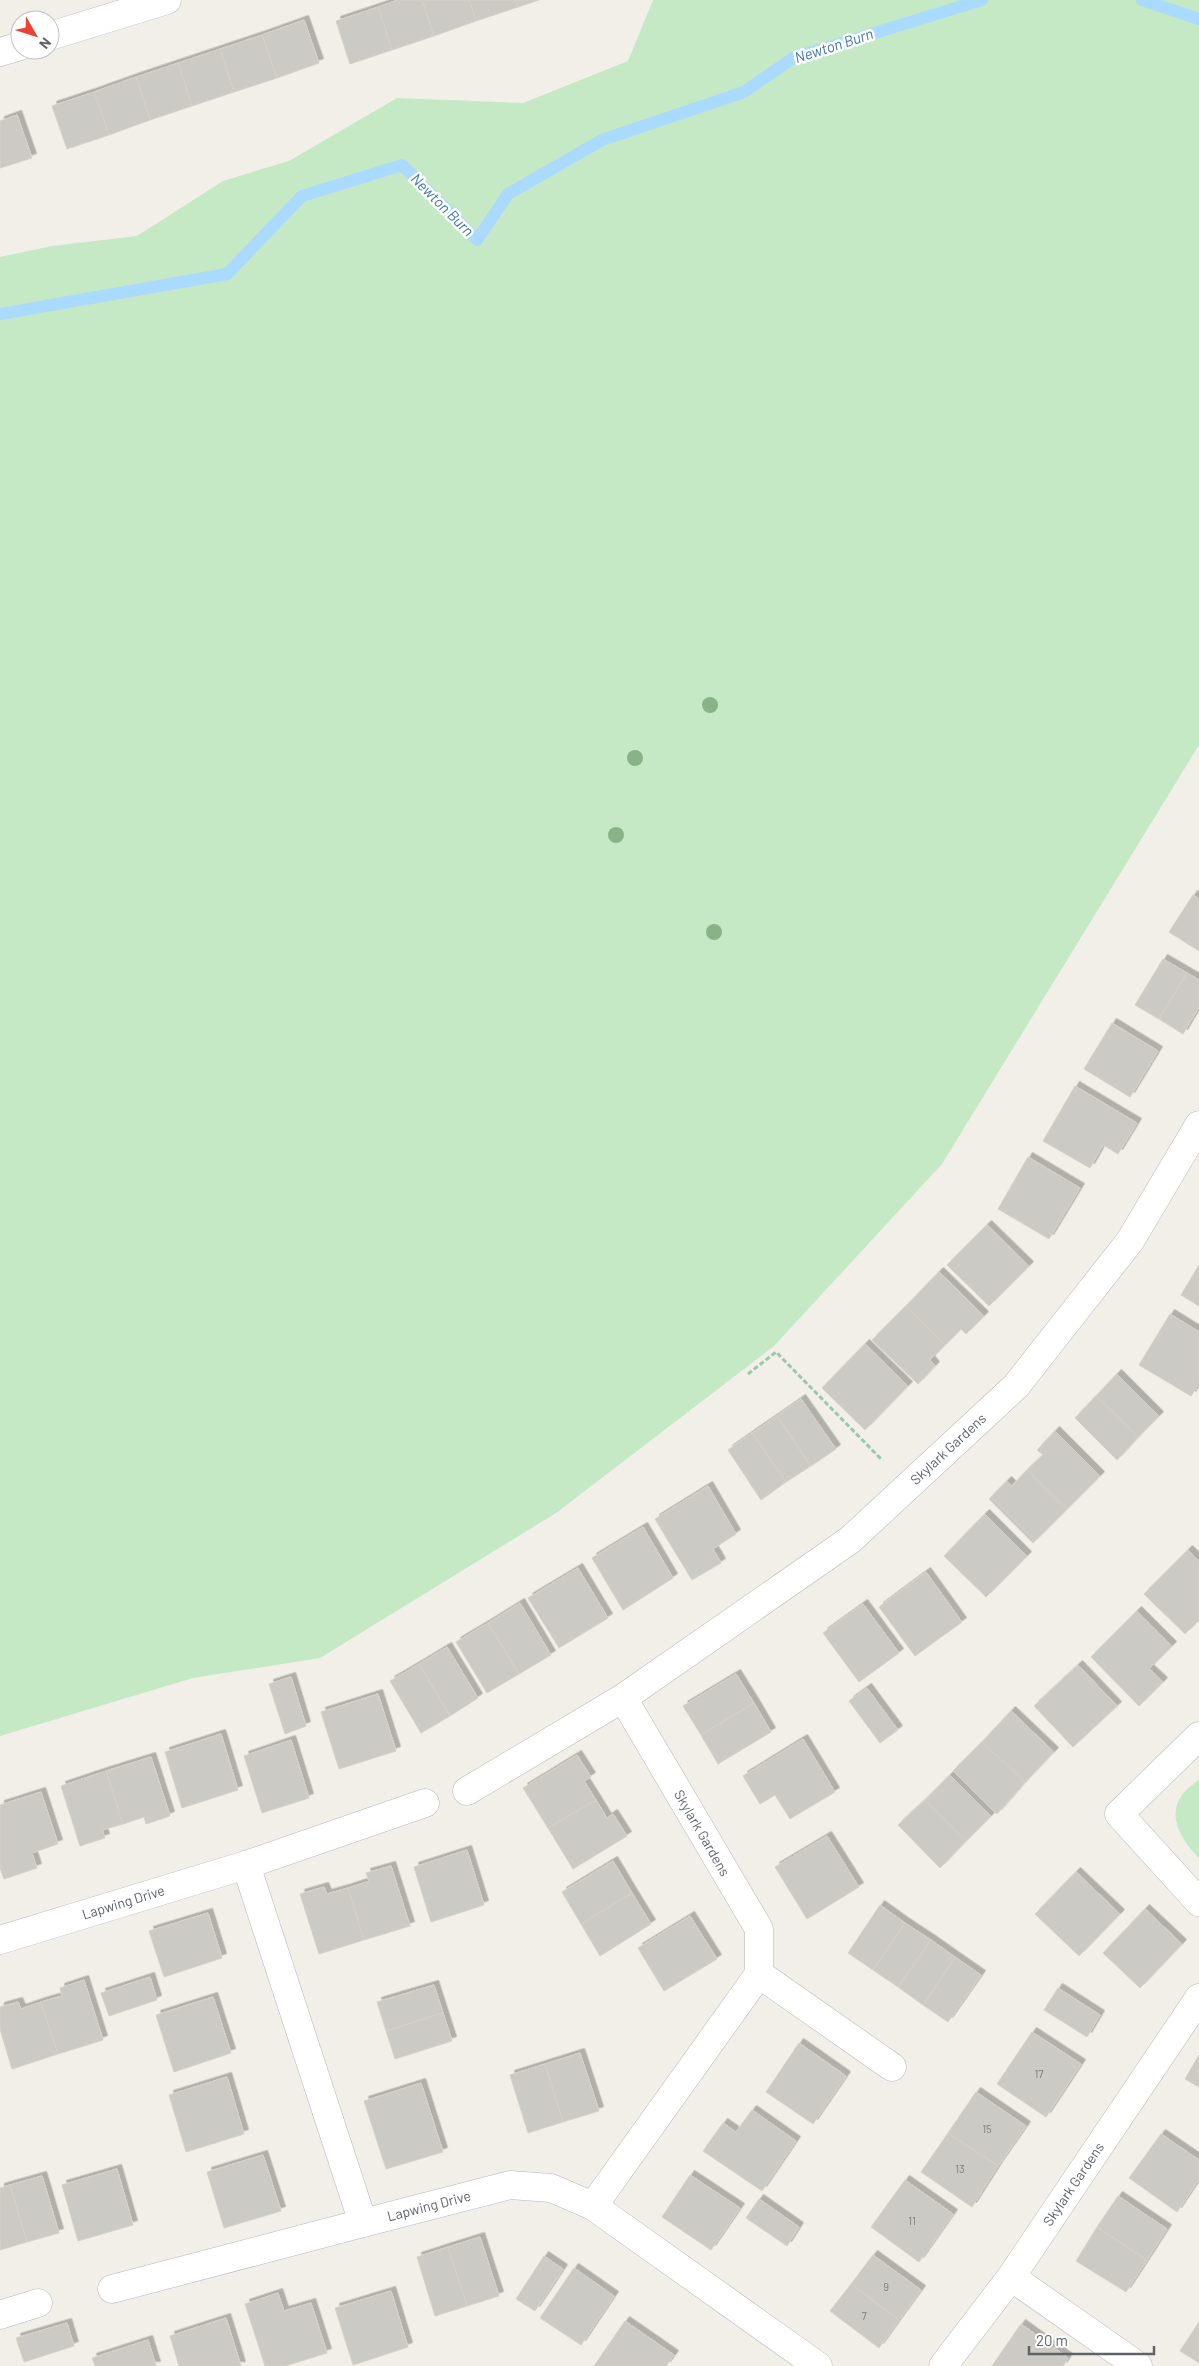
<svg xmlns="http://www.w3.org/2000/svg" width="1199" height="2366" font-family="Barlow,sans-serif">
<defs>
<filter id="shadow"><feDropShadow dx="4.5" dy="-4.5" stdDeviation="0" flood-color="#0004"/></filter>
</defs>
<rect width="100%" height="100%" fill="#f1efe8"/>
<g fill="#c5e8c5">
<path d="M653,0H1199V745L942,1164L774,1346L556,1513L320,1658L193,1678L0,1736V257L52,246L137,236L223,181L289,161L397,98L523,103L628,61Z"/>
<path d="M1199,1779V1858C1183,1842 1166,1817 1182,1795C1186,1789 1194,1784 1199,1779Z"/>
</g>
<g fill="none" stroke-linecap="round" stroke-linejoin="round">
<g stroke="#aadaff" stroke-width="12">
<path d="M1142,0L1199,19"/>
<path d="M0,314L227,274L302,196L402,165L477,240L508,194L602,140L744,92L793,58L982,0"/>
</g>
</g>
<g fill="#cccac5" stroke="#d6d1c6" filter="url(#shadow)">
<path d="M398,0H422L434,36L392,50L378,7Z"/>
<path d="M422,0H469L476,21L434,36Z"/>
<path d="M469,0H516L518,7L476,21Z"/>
<path d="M516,0H539L518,7Z"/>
<path d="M378,7L392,50L350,64L336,21Z"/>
<path d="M304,20L319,63L277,78L262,35Z"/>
<path d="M262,35L277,78L234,92L220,49Z"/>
<path d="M220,49L234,92L192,106L178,63Z"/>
<path d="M178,63L192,106L150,120L136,77Z"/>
<path d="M136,77L150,120L109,135L94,92Z"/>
<path d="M94,92L109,135L67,149L52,106Z"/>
<path d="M17,115L32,158L0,168V121Z"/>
<path d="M1193,895L1199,899V951L1169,932Z"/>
<path d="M1163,959L1187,973L1159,1019L1135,1005Z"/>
<path d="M1187,973L1199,980V1007L1183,1034L1159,1019Z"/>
<path d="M1112,1023L1158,1051L1130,1097L1084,1069Z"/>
<path d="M1075,1086L1137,1123L1118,1154L1103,1145L1090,1168L1043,1141Z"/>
<path d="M1028,1157L1080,1188L1049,1239L998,1209Z"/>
<path d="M987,1225L1029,1266L989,1306L947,1265Z"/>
<path d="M1199,1265V1306L1181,1295Z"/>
<path d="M939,1272L984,1316L966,1334L961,1329L945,1345L906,1306Z"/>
<path d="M906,1306L945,1345L930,1360L935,1366L918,1384L872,1340Z"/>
<path d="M1170,1314L1199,1332V1383L1191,1396L1139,1365Z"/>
<path d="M865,1344L908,1386L865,1430L822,1388Z"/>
<path d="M1117,1374L1159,1416L1138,1437L1096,1396Z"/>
<path d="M1096,1396L1138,1437L1117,1460L1075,1418Z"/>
<path d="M801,1399L836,1449L811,1466L777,1416Z"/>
<path d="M777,1416L811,1466L786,1482L752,1433Z"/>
<path d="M1055,1431L1100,1476L1067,1509L1027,1470L1043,1455L1037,1450Z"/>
<path d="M752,1433L786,1482L761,1500L728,1450Z"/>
<path d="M1027,1470L1067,1509L1033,1543L989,1499L1007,1481L1012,1486Z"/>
<path d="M708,1486L736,1534L713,1549L721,1563L692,1580L655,1519Z"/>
<path d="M985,1514L1027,1556L986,1597L944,1556Z"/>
<path d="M643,1527L673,1578L623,1610L592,1558Z"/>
<path d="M1188,1550L1199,1561V1620L1185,1634L1144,1594Z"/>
<path d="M578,1568L608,1618L559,1648L528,1598Z"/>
<path d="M926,1572L962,1622L915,1656L879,1607Z"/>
<path d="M520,1603L551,1655L519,1674L488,1623Z"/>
<path d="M863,1604L899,1653L859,1682L823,1633Z"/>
<path d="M1137,1611L1172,1646L1149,1669L1163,1682L1139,1706L1091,1657Z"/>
<path d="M488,1623L519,1674L487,1693L456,1642Z"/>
<path d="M447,1647L478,1698L450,1716L419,1664Z"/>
<path d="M419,1664L450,1716L421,1733L390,1681Z"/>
<path d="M1078,1665L1117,1706L1073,1747L1034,1706Z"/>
<path d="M736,1674L754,1703L701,1735L683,1706Z"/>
<path d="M291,1677L306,1726L285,1734L269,1684Z"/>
<path d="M867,1688L898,1730L880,1743L849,1701Z"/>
<path d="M378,1694L396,1751L339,1769L321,1712Z"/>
<path d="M754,1703L771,1732L718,1764L701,1735Z"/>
<path d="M1011,1711L1054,1752L1025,1782L982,1742Z"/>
<path d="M221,1734L238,1790L182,1808L165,1752Z"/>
<path d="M803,1739L835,1792L790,1819L775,1795L760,1804L743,1776Z"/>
<path d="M291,1740L309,1798L262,1813L244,1756Z"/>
<path d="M982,1742L1025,1782L997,1814L953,1771Z"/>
<path d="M577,1755L591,1777L584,1781L596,1800L548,1828L523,1788Z"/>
<path d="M151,1757L170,1816L146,1824L144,1817L123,1824L106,1771Z"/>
<path d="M106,1771L123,1824L102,1830L105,1838L80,1846L61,1786Z"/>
<path d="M950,1775L991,1816L966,1841L925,1800Z"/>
<path d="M41,1792L58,1844L32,1853L37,1868L4,1879L0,1868V1805Z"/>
<path d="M596,1800L607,1818L613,1814L627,1836L573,1869L548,1828Z"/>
<path d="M925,1800L966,1841L940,1868L898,1825Z"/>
<path d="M827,1836L859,1887L807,1919L775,1867Z"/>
<path d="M467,1850L484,1905L431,1922L414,1867Z"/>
<path d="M613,1861L632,1893L581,1924L562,1892Z"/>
<path d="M391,1866L410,1926L364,1940L348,1888L369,1881L366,1873Z"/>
<path d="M1076,1872L1120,1914L1079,1956L1035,1914Z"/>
<path d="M324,1887L327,1894L348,1888L364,1940L319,1954L300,1894Z"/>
<path d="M632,1893L651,1924L600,1956L581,1924Z"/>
<path d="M880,1905L905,1923L873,1970L848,1953Z"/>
<path d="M1145,1909L1182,1944L1140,1988L1103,1953Z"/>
<path d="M208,1913L222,1958L164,1977L149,1931Z"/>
<path d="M690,1916L717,1959L664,1991L638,1948Z"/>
<path d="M905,1923L931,1940L898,1987L873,1970Z"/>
<path d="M931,1940L955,1957L923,2005L898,1987Z"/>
<path d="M955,1957L981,1975L948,2022L923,2005Z"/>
<path d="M150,1977L157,2000L109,2016L101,1993Z"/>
<path d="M84,1980L103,2040L58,2054L41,2002L62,1996L60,1988Z"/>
<path d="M434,1985L443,2013L386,2031L377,2002Z"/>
<path d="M1058,1988L1100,2015L1087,2037L1044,2010Z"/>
<path d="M213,1997L231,2053L174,2072L156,2015Z"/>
<path d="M18,2002L21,2009L41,2002L58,2054L12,2069L0,2029V2007Z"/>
<path d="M443,2013L452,2041L395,2059L386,2031Z"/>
<path d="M1032,2032L1081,2064L1046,2117L997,2084Z"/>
<path d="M799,2043L846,2076L813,2124L766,2092Z"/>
<path d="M580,2053L599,2111L563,2122L545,2064Z"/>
<path d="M1199,2055V2087L1185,2079Z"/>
<path d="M545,2064L563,2122L528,2133L510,2075Z"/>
<path d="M227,2077L244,2134L186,2152L169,2095Z"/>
<path d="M421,2083L443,2152L386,2169L364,2101Z"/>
<path d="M976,2092L1026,2126L998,2166L948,2133Z"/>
<path d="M752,2110L796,2141L762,2191L703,2151L723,2123L736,2132Z"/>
<path d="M948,2133L998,2166L972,2207L921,2172Z"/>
<path d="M1161,2134L1199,2160V2179L1177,2212L1129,2178Z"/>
<path d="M263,2155L281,2211L224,2228L207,2172Z"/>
<path d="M117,2169L133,2225L78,2241L62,2185Z"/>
<path d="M690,2175L740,2208L711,2250L662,2217Z"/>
<path d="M42,2176L59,2233L27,2242L10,2185Z"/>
<path d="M905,2180L953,2214L919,2262L871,2227Z"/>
<path d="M10,2185L27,2242L0,2250V2188Z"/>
<path d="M1118,2196L1167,2229L1147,2260L1097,2227Z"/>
<path d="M759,2199L799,2227L787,2246L746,2218Z"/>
<path d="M1097,2227L1147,2260L1126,2292L1076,2261Z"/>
<path d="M480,2237L499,2296L467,2306L448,2247Z"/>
<path d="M448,2247L467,2306L435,2316L417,2257Z"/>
<path d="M873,2255L921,2290L899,2320L851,2284Z"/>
<path d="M544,2256L563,2269L535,2311L516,2299Z"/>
<path d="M574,2268L614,2296L581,2345L540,2318Z"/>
<path d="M851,2284L899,2320L879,2348L830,2311Z"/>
<path d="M391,2291L408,2347L353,2365L335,2308Z"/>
<path d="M278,2293L284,2311L311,2303L327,2353L285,2366H265L245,2304Z"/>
<path d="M226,2318L241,2366H179L170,2336Z"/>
<path d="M625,2321L674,2355L666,2366H594Z"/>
<path d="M1199,2322V2363L1180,2351Z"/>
<path d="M67,2323L74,2346L24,2362L16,2338Z"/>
<path d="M1021,2324L1068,2358L1063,2366H992Z"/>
<path d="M148,2340L156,2366H95L92,2358Z"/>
</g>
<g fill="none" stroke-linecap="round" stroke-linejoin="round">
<defs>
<g id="minor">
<path d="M50,36L167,0"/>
<path d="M0,52L20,46"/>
<path d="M1199,1736L1119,1814L1199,1902"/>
<path id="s1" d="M467,1791L623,1698L850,1540L1016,1386L1130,1241L1199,1125"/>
<path d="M246,1865L425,1803"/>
<path id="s2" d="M0,1940L246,1865L363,2223L510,2185L551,2188L593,2206L818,2366"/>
<path d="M759,1974L892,2067"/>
<path d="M593,2206L759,1974V1929L623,1698"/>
<path d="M1011,2277L1138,2366"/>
<path d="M112,2289L363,2223"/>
<path d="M0,2315L38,2303"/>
<path id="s3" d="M943,2366L1011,2277L1199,1998"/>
</g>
</defs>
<use href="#minor" stroke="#b5b8bc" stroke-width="29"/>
<path stroke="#9cc7a9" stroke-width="3" stroke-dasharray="5 2.5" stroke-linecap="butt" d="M748,1374L776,1352L882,1460"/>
<use href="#minor" stroke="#fff" stroke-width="28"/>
</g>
<g fill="#89b387">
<circle cx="710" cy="705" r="8"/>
<circle cx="635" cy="758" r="8"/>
<circle cx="616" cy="835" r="8"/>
<circle cx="714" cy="932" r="8"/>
</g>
<g text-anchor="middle" stroke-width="5" stroke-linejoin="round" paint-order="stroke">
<g font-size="11" fill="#7a7d7f">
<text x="1039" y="2078">17</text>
<text x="987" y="2133">15</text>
<text x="960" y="2173">13</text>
<text x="912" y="2225">11</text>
<text x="886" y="2291">9</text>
<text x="864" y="2320">7</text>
</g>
<g font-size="14" fill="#5f6368" stroke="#fff">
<text dy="5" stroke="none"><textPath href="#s1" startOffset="592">Skylark Gardens</textPath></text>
<text transform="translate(702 1833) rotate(60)" y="5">Skylark Gardens</text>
<text dy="5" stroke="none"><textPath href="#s2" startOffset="129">Lapwing Drive</textPath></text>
<text dy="5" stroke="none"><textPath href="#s3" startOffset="224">Skylark Gardens</textPath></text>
<text dy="5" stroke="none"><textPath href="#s2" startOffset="702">Lapwing Drive</textPath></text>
</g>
<g font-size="15" font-style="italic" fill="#4174aa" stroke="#fff">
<text transform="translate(834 46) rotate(-18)" y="5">Newton Burn</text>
<text transform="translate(442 205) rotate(45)" y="5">Newton Burn</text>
</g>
</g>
<g transform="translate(35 35) rotate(129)"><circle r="24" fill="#ffffff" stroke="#bfc1c3"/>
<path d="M0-4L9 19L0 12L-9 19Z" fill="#ea4335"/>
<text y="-8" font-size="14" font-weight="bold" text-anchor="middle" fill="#5f6368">N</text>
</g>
<path d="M1029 2346v8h125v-8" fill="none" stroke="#5f6368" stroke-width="2.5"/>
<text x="1036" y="2346" font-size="15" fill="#5f6368" stroke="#ffffff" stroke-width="4" paint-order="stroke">20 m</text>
</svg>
